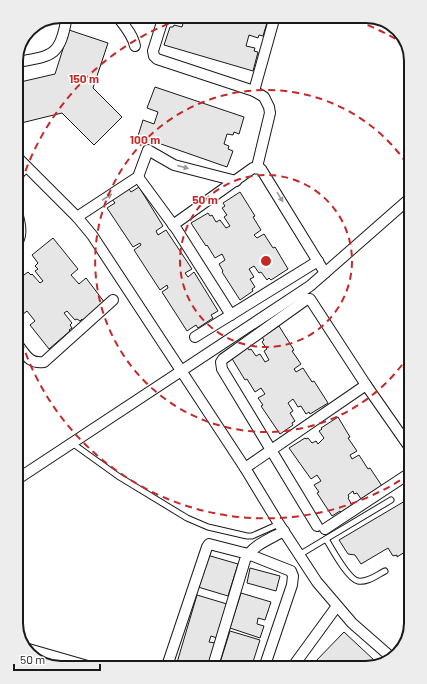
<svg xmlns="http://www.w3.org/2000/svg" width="427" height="684" font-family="Barlow,sans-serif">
<rect width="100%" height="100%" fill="#fff"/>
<g fill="#e6e6e6" stroke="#1a1a1a">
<path d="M185,16H269L263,36L259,35L258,38L249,35L246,46L255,48L254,51L258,52L253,71L164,45L170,27H173L174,25L182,27Z"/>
<path d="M69,30L108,43L93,88L122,117L94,145L62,113L17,124V121L16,83L55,74Z"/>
<path d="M155,87L244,117L239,134L234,132L233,135L227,134L224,144L229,146L228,149L233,151L227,167L138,136L143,120L154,124L158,112L147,108Z"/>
<path d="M139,187L163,226L156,231L158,235L166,230L192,269L185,273L188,277L194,272L218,311L211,315L213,318L198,328L196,325L187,331L162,292L168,288L167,285L160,290L134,250L141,245L140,243L133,247L107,208L115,203L112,199L129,189L131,192Z"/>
<path d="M240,192L255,216L253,217L261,230L254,235L257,238L264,234L273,248L275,247L288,269L271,280L269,278L267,280L261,272L259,273L254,266L249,269L254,277L250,279L255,287L252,289L253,291L240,300L222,272L223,271L219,264L225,260L222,254L215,258L207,245L206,246L191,223L208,213L210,216L212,215L216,222L220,220L226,228L230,226L224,217L227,215L222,208L225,206L223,203Z"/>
<path d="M53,238L78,269L71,275L79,284L86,278L105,303L83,321L82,319L80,321L77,319L75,320L67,311L64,313L72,323L70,325L72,328L69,330L70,331L49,349L30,325L35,321L27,311L22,315L18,310V267L24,275L28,272L31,275L32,274L40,283L43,281L35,271L38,269L35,266L38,263L32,255Z"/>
<path d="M279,326L294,350L292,351L301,364L294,369L296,372L303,368L312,382L314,381L328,403L310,414L309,412L306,414L301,406L298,407L293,399L288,403L293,411L290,413L295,421L292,423L293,425L280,434L261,406L263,405L258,398L265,394L261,388L255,392L247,379L245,380L231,357L247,347L249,350L251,349L256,356L260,354L265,362L269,360L264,351L267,349L262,342L264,340L262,337Z"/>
<path d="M338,417L350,437L348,438L357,451L350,455L352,459L359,455L368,469L370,468L382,486L365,499L363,497L361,499L357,493L354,494L353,491L348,495L349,497L348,498L353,507L342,514L340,511L332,516L317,493L319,492L314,485L321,481L317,475L311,479L289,448L305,438L306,439L308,438L312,443L316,441L318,444L324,438L319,431L322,429L321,428Z"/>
<path d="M410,498V553L408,550L397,557V555L393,556L388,548L361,564L355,555L348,554L339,540Z"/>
<path d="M207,555L238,564L228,596L198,587Z"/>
<path d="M250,568L280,576L276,591L247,583Z"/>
<path d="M241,593L271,602L265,620L258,618L257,624L264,626L260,638L230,628Z"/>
<path d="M197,595L227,604L217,638L211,636L209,642L215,643L208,666H176Z"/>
<path d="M230,631L260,640L252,665L219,666Z"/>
<path d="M344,632L374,660L370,663L313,664Z"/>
</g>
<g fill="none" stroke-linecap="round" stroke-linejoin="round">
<defs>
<g id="lane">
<path d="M72,443L118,476L187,518L208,527L247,536H252L279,524"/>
<path d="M326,539C332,549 348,579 358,581C367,583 377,575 385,571"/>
<path d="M299,555L391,500"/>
</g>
<g id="street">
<path d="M117,16C124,25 133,35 135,46"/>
<path d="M164,16L153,51L154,56L157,59L254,91L264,97L269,107L270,113L257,167"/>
<path d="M16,62C54,56 60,56 67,16"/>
<path d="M254,91L275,16"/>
<path d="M17,157L77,217L92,235L245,468L279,524L317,582L352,623L392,658"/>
<path d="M17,175L26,167"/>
<path d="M138,177L177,230L231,315"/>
<path d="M17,211C19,221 23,232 18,241"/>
<path d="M77,217L138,177L148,150L174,165L236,181"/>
<path d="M173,225L253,168L261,169L325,273"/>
<path d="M195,337L318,261"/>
<path d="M18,345C26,355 29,364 44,362L113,300"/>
<path d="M245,468L366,385"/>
<path d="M19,478L310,286L408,200"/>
<path d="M317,526L222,369L221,362L223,359L307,299H310L366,385L410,448"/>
<path d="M325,529L410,473"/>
<path d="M25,648L91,667"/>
<path d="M294,665L337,606"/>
<path d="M167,666L207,547L209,544L248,554L291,571L293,576L292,585L265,665"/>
<path d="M213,666L245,560C252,545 270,539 284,531"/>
</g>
</defs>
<use href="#lane" stroke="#1a1a1a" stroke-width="7"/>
<use href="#street" stroke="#1a1a1a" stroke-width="12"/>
<use href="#lane" stroke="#fff" stroke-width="5"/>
<use href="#street" stroke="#fff" stroke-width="10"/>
</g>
<defs><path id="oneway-solid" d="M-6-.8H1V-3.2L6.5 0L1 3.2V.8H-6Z"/></defs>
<g fill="#989898">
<use href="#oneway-solid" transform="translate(183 167) rotate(15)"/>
<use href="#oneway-solid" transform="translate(107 197) rotate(-33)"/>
<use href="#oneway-solid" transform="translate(280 197) rotate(59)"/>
</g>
<g fill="none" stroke="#c62828" stroke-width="2" stroke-dasharray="7 5">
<circle cx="266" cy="261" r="86"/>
<path d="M409 355A171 171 0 1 1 407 164"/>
<path d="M410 474A257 257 0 0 1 18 330M18 194A257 257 0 0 1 187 17M345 17A257 257 0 0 1 406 45"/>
</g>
<path d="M0 0H427V684H0ZM61 23H366A38 38 0 0 1 404 61V623A38 38 0 0 1 366 661H61A38 38 0 0 1 23 623V61A38 38 0 0 1 61 23Z" fill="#ededed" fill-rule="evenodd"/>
<path fill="none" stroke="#1a1a1a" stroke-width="2" d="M61 23H366A38 38 0 0 1 404 61V623A38 38 0 0 1 366 661H61A38 38 0 0 1 23 623V61A38 38 0 0 1 61 23Z"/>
<circle cx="266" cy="261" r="6" fill="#c62828" stroke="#fff" stroke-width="2"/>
<g font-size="12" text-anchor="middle" font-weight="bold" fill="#c62828" stroke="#fff" stroke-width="3" stroke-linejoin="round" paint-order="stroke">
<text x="84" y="83">150 m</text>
<text x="145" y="144">100 m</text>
<text x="205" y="204">50 m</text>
</g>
<path d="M14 664v6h86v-6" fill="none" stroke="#1a1a1a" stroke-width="2"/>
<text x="20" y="664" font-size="12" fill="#1a1a1a" stroke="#ffffff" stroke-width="3" paint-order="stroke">50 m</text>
</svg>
